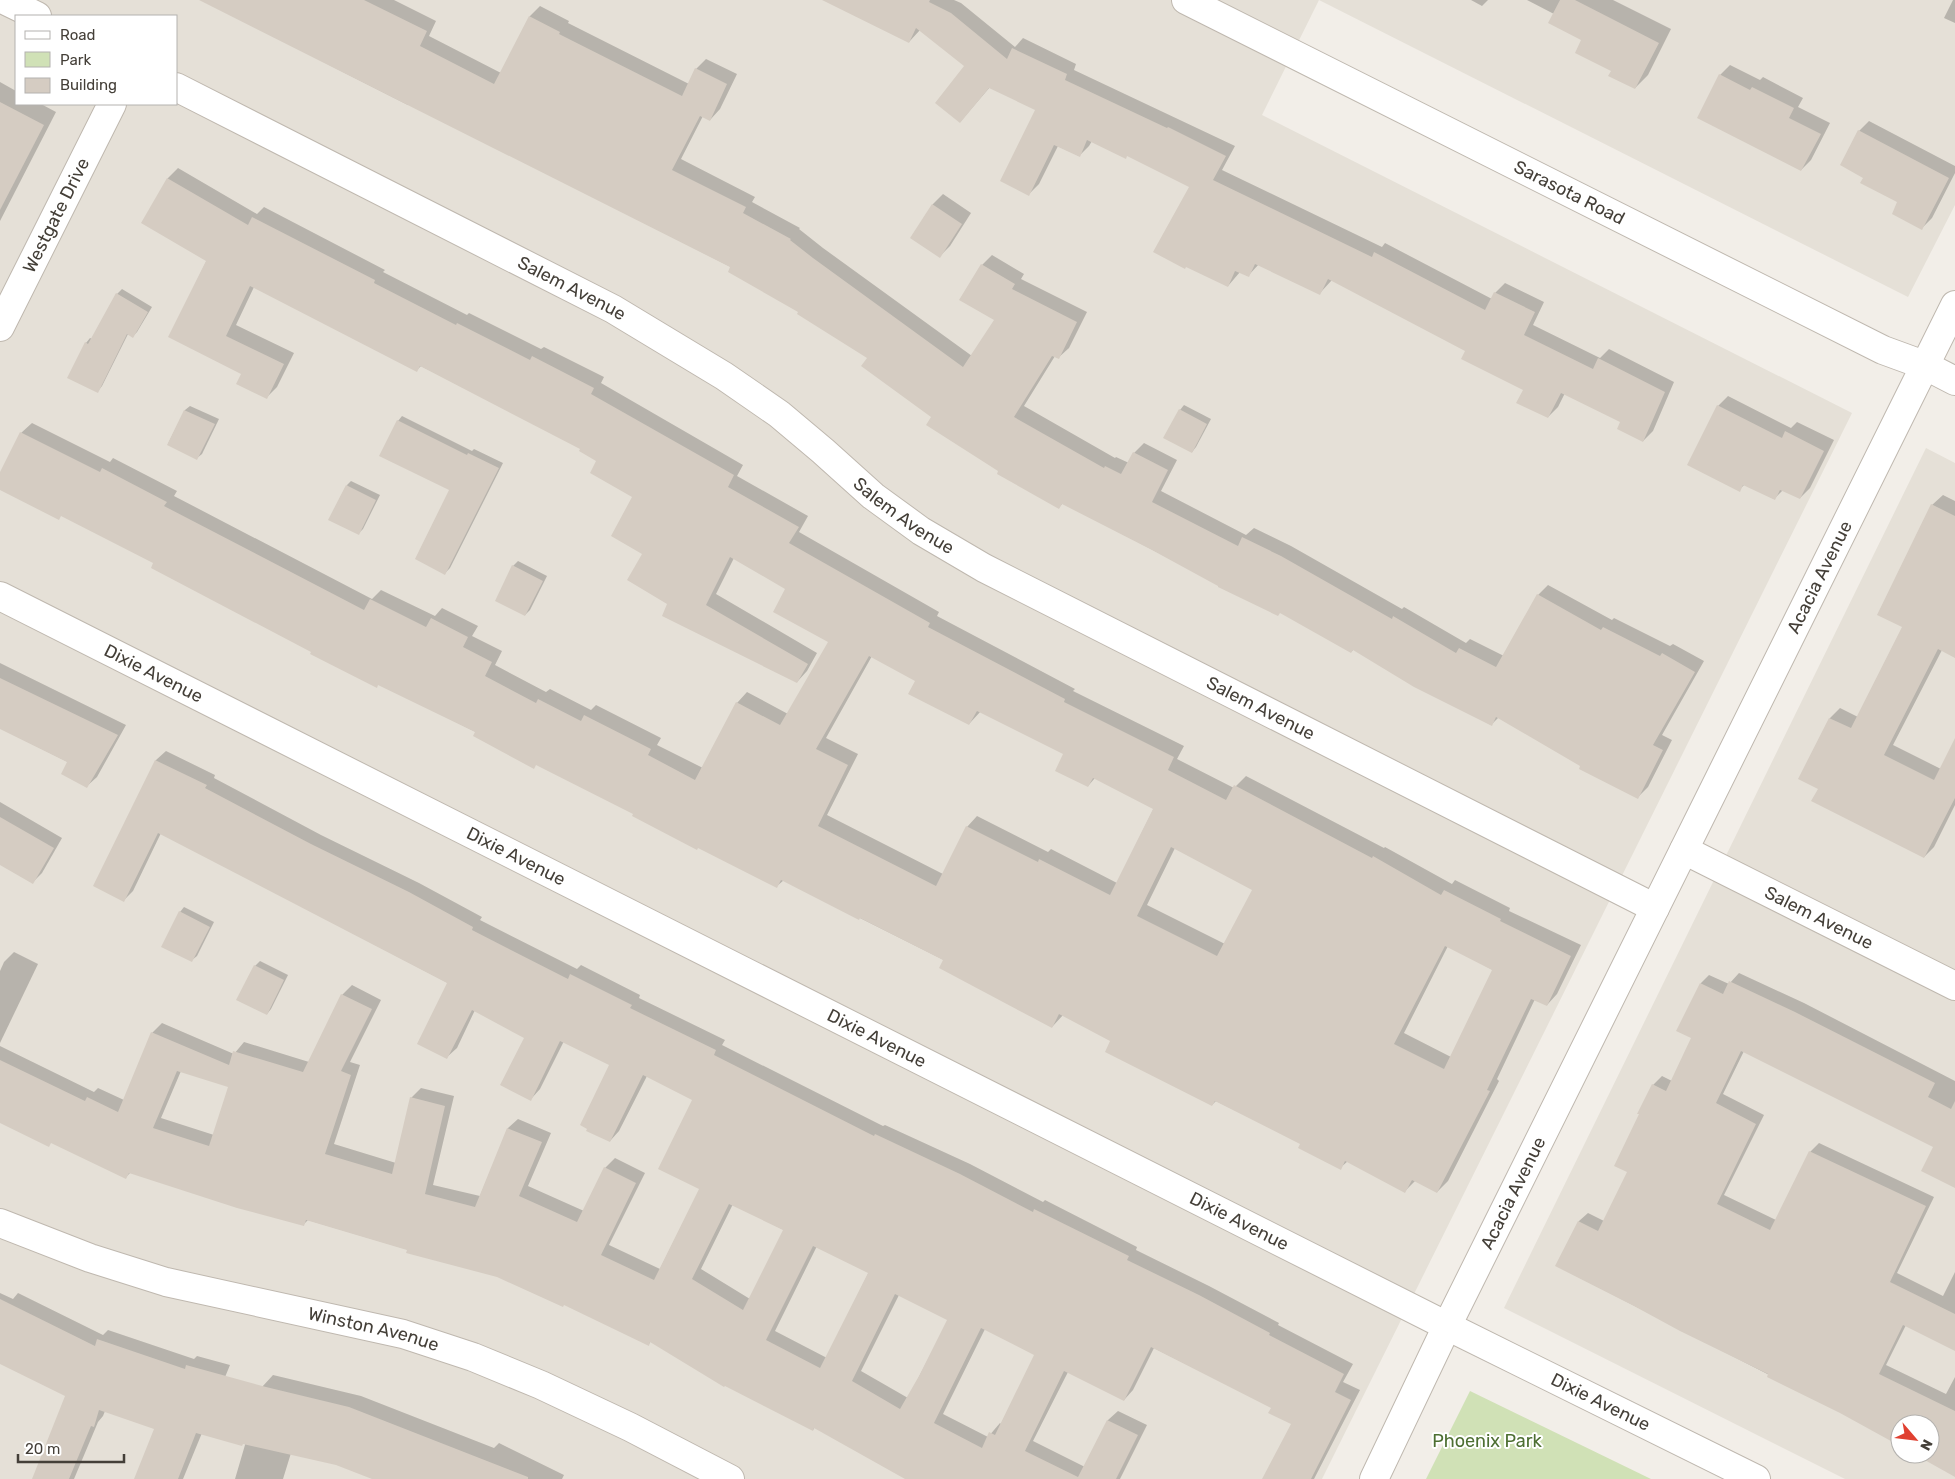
<svg xmlns="http://www.w3.org/2000/svg" width="1955" height="1479" font-family="Rubik,sans-serif">
<rect width="100%" height="100%" fill="#f2eee8"/>
<g fill="#e5e0d7" fill-rule="evenodd">
<path d="M0,0H1955V205L1908,297L1319,0L1262,115L1852,413L1322,1479H0ZM16,16H176V104H16Z"/>
<path d="M1926,448L1955,463V1479H1845L1504,1308ZM1900,1424H1930V1454H1900Z"/>
</g>
<path fill="#d0e1b6" d="M1470,1391L1651,1479H1426Z"/>
<g fill="#0003" fill-rule="evenodd">
<path d="M203,0H394L436,21L429,36L501,73L530,16L540,6L569,21L568,23L689,84L696,69L706,59L737,74L720,109L710,120L703,116L681,159L755,197L752,202L800,228L799,229L823,248L972,356L996,319L982,265L992,255L1024,274L1021,279L1087,312L1069,348L1058,358L1055,356L1024,406L1115,458L1116,457L1129,463L1134,453L1144,443L1177,460L1161,491L1246,535L1254,528L1291,546L1402,609L1404,607L1466,643L1470,639L1504,656L1538,595L1548,585L1612,620L1614,618L1670,646L1673,644L1704,661L1662,735L1672,740L1648,787L1638,797L1499,717L1491,725L1354,649L1351,652L1281,612L1220,585L1063,503L1059,507L1000,471L932,417L869,358L731,267L410,104L408,105L345,73Z"/>
<path d="M824,0H954L961,3L1015,47L1023,38L1076,64L1074,70L1235,146L1222,170L1382,247L1385,243L1492,299L1495,293L1505,283L1544,302L1533,325L1600,358L1609,349L1674,382L1653,431L1643,441L1622,422L1565,393L1558,407L1548,417L1525,389L1467,350L1332,280L1320,293L1259,264L1248,276L1240,272L1228,286L1191,187L1128,155L1092,141L1089,146L1079,156L1058,146L1039,184L1029,194L1037,110L990,87L960,122L966,66L920,30L909,42Z"/>
<path d="M1471,0H1488L1482,6Z"/>
<path d="M1527,0H1613L1671,29L1648,75L1635,88L1612,70L1583,39L1554,14Z"/>
<path d="M1953,0H1955V23L1944,18Z"/>
<path d="M1730,65L1760,80L1763,77L1803,98L1798,107L1830,123L1811,160L1801,170L1720,75Z"/>
<path d="M0,82L16,91V104H41L56,112L0,221Z"/>
<path d="M1869,121L1955,166V173L1932,218L1922,228L1899,201L1865,177L1859,131Z"/>
<path d="M178,168L257,214L264,207L385,270L383,272L467,315L469,313L541,349L544,347L604,377L601,383L743,465L737,476L808,516L799,532L939,612L937,616L1075,689L1073,691L1184,746L1177,759L1234,788L1246,776L1384,848L1385,847L1452,884L1455,880L1510,908L1509,911L1581,945L1557,994L1547,1005L1535,999L1497,1079L1499,1081L1448,1181L1437,1192L1416,1180L1405,1191L1348,1161L1340,1168L1302,1143L1216,1101L1212,1105L1112,1040L1064,1014L1052,1027L944,960L784,880L777,886L476,732L313,651L155,563L62,515L0,489V475L21,433L32,423L110,462L113,458L177,491L174,496L372,599L381,590L435,616L442,608L478,626L472,636L502,651L495,665L546,692L550,689L591,710L596,705L661,738L657,745L703,768L737,703L747,692L788,714L830,641L787,588L734,558L716,594L817,653L807,671L797,682L669,604L644,553L634,497L598,460L582,448L421,366L417,370L254,287L236,325L294,353L277,387L266,398L243,373L170,336L207,260L143,222L168,178ZM872,656L916,680L969,724L981,711L1065,754L1088,786L1095,778L1154,808L1117,883L1051,849L1048,852L977,816L967,827L943,874L827,815L858,754L826,738ZM1175,848L1254,890L1225,944L1147,905ZM1448,946L1493,970L1451,1057L1404,1033Z"/>
<path d="M943,194L971,213L950,246L940,256L912,237L933,204Z"/>
<path d="M122,289L152,307L137,332L133,336L128,334L102,386L98,391L86,343L90,338L92,339L117,294Z"/>
<path d="M1728,396L1791,428L1797,422L1834,440L1810,488L1800,498L1783,490L1774,499L1745,484L1739,490L1718,406Z"/>
<path d="M1184,405L1211,419L1196,447L1192,452L1180,410Z"/>
<path d="M190,406L219,419L202,454L197,458L168,444L185,410Z"/>
<path d="M402,416L472,451L474,449L503,463L450,568L445,573L451,489L398,421Z"/>
<path d="M351,481L380,495L363,529L358,534L347,485Z"/>
<path d="M1943,495L1955,501V656L1942,650L1893,745L1941,769L1955,741V805L1934,847L1924,857L1819,788L1800,779L1830,718L1840,708L1858,717L1904,627L1932,505Z"/>
<path d="M518,561L547,576L530,610L525,615L513,566Z"/>
<path d="M0,663L126,725L97,777L87,786L68,762L0,728Z"/>
<path d="M166,751L215,775L214,778L321,835L419,883L482,917L480,920L577,969L581,965L640,995L639,998L725,1040L722,1045L883,1126L885,1125L970,1164L1043,1202L1045,1200L1137,1247L1136,1250L1209,1286L1279,1323L1278,1325L1353,1364L1343,1382L1360,1390L1314,1479H1280L1292,1424L1272,1407L1154,1348L1133,1390L1124,1400L1068,1372L1033,1441L1085,1467L1108,1420L1118,1411L1147,1425L1120,1479H908L815,1427L813,1430L651,1341L649,1344L565,1304L497,1276L308,1220L304,1224L131,1172L126,1177L52,1142L0,1122V1046L94,1092L98,1088L124,1100L152,1033L162,1023L234,1054L244,1042L309,1062L342,995L352,985L381,1000L350,1062L360,1065L334,1144L396,1163L411,1098L421,1088L454,1096L433,1185L480,1196L508,1128L518,1119L551,1133L528,1186L584,1211L605,1168L615,1158L645,1173L609,1245L660,1269L700,1189L693,1099L647,1076L619,1131L610,1141L611,1064L564,1041L540,1089L531,1099L526,1037L475,1010L457,1048L447,1057L448,983L161,833L133,891L124,900L95,886L156,760ZM181,1071L230,1086L214,1135L161,1118ZM733,1204L784,1230L750,1299L701,1269ZM817,1246L869,1272L827,1358L775,1331ZM899,1295L949,1319L908,1398L861,1371ZM985,1329L1036,1354L1001,1424L1000,1423L988,1437L943,1414Z"/>
<path d="M0,802L62,838L42,873L33,882L0,859Z"/>
<path d="M184,907L214,922L197,956L192,960L180,912Z"/>
<path d="M14,952L38,964L0,1043V971L4,962Z"/>
<path d="M260,961L288,975L271,1009L267,1014L255,966Z"/>
<path d="M1739,973L1804,1003L1955,1081V1186L1934,1146L1744,1051L1723,1094L1764,1115L1724,1195L1776,1220L1810,1152L1819,1143L1934,1197L1897,1273L1943,1296L1955,1272V1349L1906,1325L1886,1365L1946,1394L1955,1377V1475L1916,1454H1930V1424H1900V1442L1557,1266L1579,1221L1588,1213L1604,1221L1629,1172L1653,1085L1662,1076L1672,1081L1693,1038L1701,983L1709,975L1729,984Z"/>
<path d="M0,1293L13,1299L18,1293L103,1335L108,1330L194,1359L197,1356L230,1365L183,1479H135L156,1428L105,1411L103,1416L98,1422L74,1479H38L67,1395L0,1362Z"/>
<path d="M273,1375L361,1396L494,1448L499,1443L564,1475L562,1479H375L337,1464L291,1453L283,1479H235L262,1387Z"/>
</g>
<g fill="#d5ccc2" fill-rule="evenodd">
<path d="M199,0H364L427,31L420,46L494,84L529,16L560,32L559,34L682,96L695,68L727,84L710,121L700,116L672,170L746,207L743,213L791,239L790,240L813,258L963,367L994,320L959,300L981,264L1015,284L1012,289L1077,322L1059,359L1052,356L1014,417L1104,468L1105,466L1121,474L1133,452L1168,470L1152,502L1238,546L1242,537L1281,556L1392,619L1393,616L1456,653L1459,648L1496,667L1537,594L1601,630L1603,627L1660,656L1662,653L1695,672L1653,745L1663,750L1638,799L1579,769L1580,766L1496,717L1492,726L1414,687L1353,650L1351,653L1280,613L1278,616L1218,587V586L1152,550L1062,504L1059,509L997,474L998,471L926,425L931,417L861,366L867,358L797,314L798,312L728,272L730,267Z"/>
<path d="M822,0H930L929,2L951,13L1007,59L1012,48L1067,74L1065,80L1167,128L1168,127L1226,156L1213,180L1372,257L1374,252L1485,310L1494,292L1535,312L1524,335L1593,369L1598,358L1665,392L1643,442L1617,429L1620,422L1561,393L1548,418L1516,403L1523,390L1461,359L1465,351L1328,279L1320,295L1255,264L1249,277L1235,271L1228,287L1186,267L1185,269L1153,252L1189,187L1127,156L1126,159L1087,140L1080,157L1054,145L1029,196L1000,181L1035,110L989,88L960,123L935,103L964,66L916,28L909,43Z"/>
<path d="M1560,0H1575L1659,43L1635,89L1608,76L1611,71L1575,53L1581,40L1548,23Z"/>
<path d="M1719,74L1750,90L1752,87L1794,108L1789,118L1821,134L1801,171L1697,118Z"/>
<path d="M0,102L44,125L0,210Z"/>
<path d="M1858,130L1949,178L1922,230L1892,214L1897,202L1860,183L1863,178L1840,165Z"/>
<path d="M167,178L248,225L252,217L375,280L374,283L456,325L457,323L530,360L532,356L594,388L591,394L734,475L728,487L799,527L789,543L930,623L928,627L1065,699L1064,702L1174,757L1168,770L1226,800L1234,785L1372,858L1373,856L1441,895L1444,890L1501,919L1500,921L1571,956L1547,1006L1531,999L1487,1090L1490,1091L1437,1193L1412,1180L1405,1193L1345,1161L1341,1170L1298,1148L1300,1144L1215,1101L1212,1106L1105,1052L1110,1041L1059,1014L1052,1028L939,968L943,960L860,918L859,920L781,880L777,888L698,848L697,850L632,816L633,814L536,765L534,769L473,736L475,732L378,685L377,688L310,654L311,652L151,568L153,563L61,516L59,520L0,490V472L20,432L100,472L102,468L167,502L164,506L364,610L370,599L426,627L431,618L468,637L463,647L492,662L485,676L536,703L538,699L581,721L584,715L651,749L648,755L695,780L736,702L780,725L828,642L773,612L785,589L730,557L706,605L808,664L797,683L662,616L667,604L627,580L642,554L611,536L632,497L590,473L596,461L579,451L580,449L420,366L417,372L250,286L226,336L284,364L267,399L236,384L241,374L168,337L206,261L141,223ZM869,656L915,681L908,694L969,725L977,711L1063,754L1055,771L1088,787L1093,778L1153,809L1110,895L1039,859L1038,862L966,826L936,886L818,826L848,765L816,749ZM1171,847L1252,890L1217,956L1137,916ZM1445,946L1492,970L1444,1069L1394,1044Z"/>
<path d="M932,204L962,224L940,258L910,238Z"/>
<path d="M116,293L148,312L133,338L127,334L98,393L67,378L85,342L88,344Z"/>
<path d="M1717,405L1782,438L1785,431L1824,451L1800,499L1780,490L1775,500L1743,485L1740,492L1687,465Z"/>
<path d="M1179,409L1207,424L1192,453L1163,438Z"/>
<path d="M184,410L215,424L197,460L167,445Z"/>
<path d="M397,420L467,455L468,453L499,468L445,575L415,559L449,490L379,456Z"/>
<path d="M346,485L376,500L359,535L328,520Z"/>
<path d="M1931,504L1955,516V658L1938,649L1884,755L1934,780L1955,738V798L1924,858L1811,801L1818,789L1798,779L1829,718L1851,728L1902,627L1877,615Z"/>
<path d="M512,565L543,581L525,616L495,601Z"/>
<path d="M0,678L118,735L87,788L61,774L67,762L0,729Z"/>
<path d="M155,760L207,785L205,788L311,844L409,892L473,927L472,930L568,979L570,974L632,1005L630,1008L716,1050L714,1055L874,1136L875,1134L960,1174L1033,1212L1034,1209L1129,1256L1127,1260L1199,1295L1270,1333L1269,1335L1344,1374L1335,1392L1351,1400L1311,1479H1262L1291,1424L1268,1413L1271,1408L1151,1347L1124,1401L1064,1371L1025,1451L1078,1477L1107,1420L1138,1435L1116,1479H905L814,1428L813,1431L725,1386L724,1387L650,1342L649,1346L564,1305L563,1307L497,1277L406,1253L407,1250L306,1220L304,1226L237,1208L129,1173L126,1179L51,1143L49,1147L0,1123V1060L85,1101L87,1097L118,1112L151,1032L229,1065L233,1051L303,1072L341,994L372,1009L341,1071L351,1075L325,1154L392,1174L410,1097L445,1106L425,1194L475,1207L507,1128L542,1142L519,1196L577,1222L604,1167L636,1183L601,1255L654,1280L699,1189L658,1169L692,1100L643,1075L610,1142L586,1131L587,1129L580,1125L609,1065L560,1041L531,1101L500,1085L524,1038L472,1010L447,1059L417,1044L447,983L158,833L124,902L93,886ZM177,1071L228,1087L209,1146L153,1128ZM729,1204L783,1230L743,1310L692,1279ZM813,1246L868,1273L820,1368L766,1340ZM895,1294L947,1320L919,1376L900,1409L852,1381ZM981,1328L1034,1355L995,1435L989,1432L982,1448L934,1423Z"/>
<path d="M0,817L54,848L33,884L0,865Z"/>
<path d="M179,911L210,927L192,962L161,947Z"/>
<path d="M254,965L284,980L267,1015L236,1000Z"/>
<path d="M1729,981L1795,1012L1935,1083L1928,1097L1951,1109L1955,1101V1188L1921,1171L1933,1147L1741,1051L1716,1103L1756,1124L1717,1204L1770,1230L1809,1151L1926,1206L1890,1282L1955,1314V1351L1903,1325L1879,1374L1955,1411V1477L1914,1454H1930V1424H1900V1446L1840,1413L1767,1377L1768,1374L1680,1331L1634,1306L1555,1266L1578,1221L1598,1231L1627,1172L1614,1166L1639,1114H1637L1652,1084L1666,1091L1691,1038L1676,1031L1700,983L1723,994Z"/>
<path d="M0,1299L95,1346L97,1339L185,1369L186,1365L266,1387L349,1407L528,1477V1479H372L336,1465L243,1444L242,1446L196,1433L178,1479H134L154,1429L99,1410L94,1427L91,1426L69,1479H32L65,1396L0,1364Z"/>
</g>
<g fill="none" stroke-linecap="round" stroke-linejoin="round">
<defs>
<g id="street">
<path d="M4,0L37,16"/>
<path id="s1" d="M1186,0L1883,350L1924,365L1955,381"/>
<path id="s2" d="M176,87L613,309L724,376L779,414L823,451L873,496L921,531L984,568L1655,908"/>
<path id="s3" d="M0,327L112,104"/>
<path id="s4" d="M0,596L1447,1326L1756,1479"/>
<path id="s5" d="M1684,850L1955,986"/>
<path id="s6" d="M0,1223L90,1258L166,1282L403,1334L473,1357L541,1385L630,1427L730,1479"/>
<path id="s7" d="M1374,1479L1447,1326L1955,305"/>
</g>
</defs>
<use href="#street" stroke="#bfb8af" stroke-width="30"/>
<use href="#street" stroke="#fff" stroke-width="28"/>
</g>
<g text-anchor="middle" stroke-width="4" stroke-linejoin="round" paint-order="stroke">
<g font-size="18" fill="#443f38" stroke="#fff">
<text dy="6" stroke="none"><textPath href="#s1" startOffset="429">Sarasota Road</textPath></text>
<text dy="6" stroke="none"><textPath href="#s3" startOffset="125">Westgate Drive</textPath></text>
<text dy="6" stroke="none"><textPath href="#s2" startOffset="444">Salem Avenue</textPath></text>
<text dy="6" stroke="none"><textPath href="#s2" startOffset="848">Salem Avenue</textPath></text>
<text dy="6" stroke="none"><textPath href="#s7" startOffset="1006">Acacia Avenue</textPath></text>
<text dy="6" stroke="none"><textPath href="#s4" startOffset="172">Dixie Avenue</textPath></text>
<text dy="6" stroke="none"><textPath href="#s2" startOffset="1254">Salem Avenue</textPath></text>
<text dy="6" stroke="none"><textPath href="#s4" startOffset="578">Dixie Avenue</textPath></text>
<text dy="6" stroke="none"><textPath href="#s5" startOffset="151">Salem Avenue</textPath></text>
<text dy="6" stroke="none"><textPath href="#s4" startOffset="982">Dixie Avenue</textPath></text>
<text dy="6" stroke="none"><textPath href="#s7" startOffset="318">Acacia Avenue</textPath></text>
<text dy="6" stroke="none"><textPath href="#s4" startOffset="1388">Dixie Avenue</textPath></text>
<text dy="6" stroke="none"><textPath href="#s6" startOffset="389">Winston Avenue</textPath></text>
<text dy="6" stroke="none"><textPath href="#s4" startOffset="1792">Dixie Avenue</textPath></text>
</g>
<g font-size="18" fill="#4d6f32" stroke="#fff">
<text x="1487" y="1447">Phoenix Park</text>
</g>
</g>
<rect x="15" y="15" width="162" height="90" fill="#ffffff" stroke="#b4b2af"/>
<rect x="25" y="31" width="25" height="8" fill="#ffffff" stroke="#b4b2af"/>
<text x="60" y="40" font-size="15" fill="#443f38">Road</text>
<rect x="25" y="52" width="25" height="15" fill="#d0e1b6" stroke="#b4b2af"/>
<text x="60" y="65" font-size="15" fill="#443f38">Park</text>
<rect x="25" y="78" width="25" height="15" fill="#d5ccc2" stroke="#b4b2af"/>
<text x="60" y="90" font-size="15" fill="#443f38">Building</text>
<g transform="translate(1915 1439) rotate(118)"><circle r="24" fill="#ffffff" stroke="#b4b2af"/>
<path d="M0-4L9 19L0 12L-9 19Z" fill="#e04031"/>
<text y="-8" font-size="14" font-weight="bold" text-anchor="middle" fill="#443f38">N</text>
</g>
<path d="M18 1454v8h106v-8" fill="none" stroke="#443f38" stroke-width="2.5"/>
<text x="25" y="1454" font-size="15" fill="#443f38" stroke="#ffffff" stroke-width="4" paint-order="stroke">20 m</text>
</svg>
